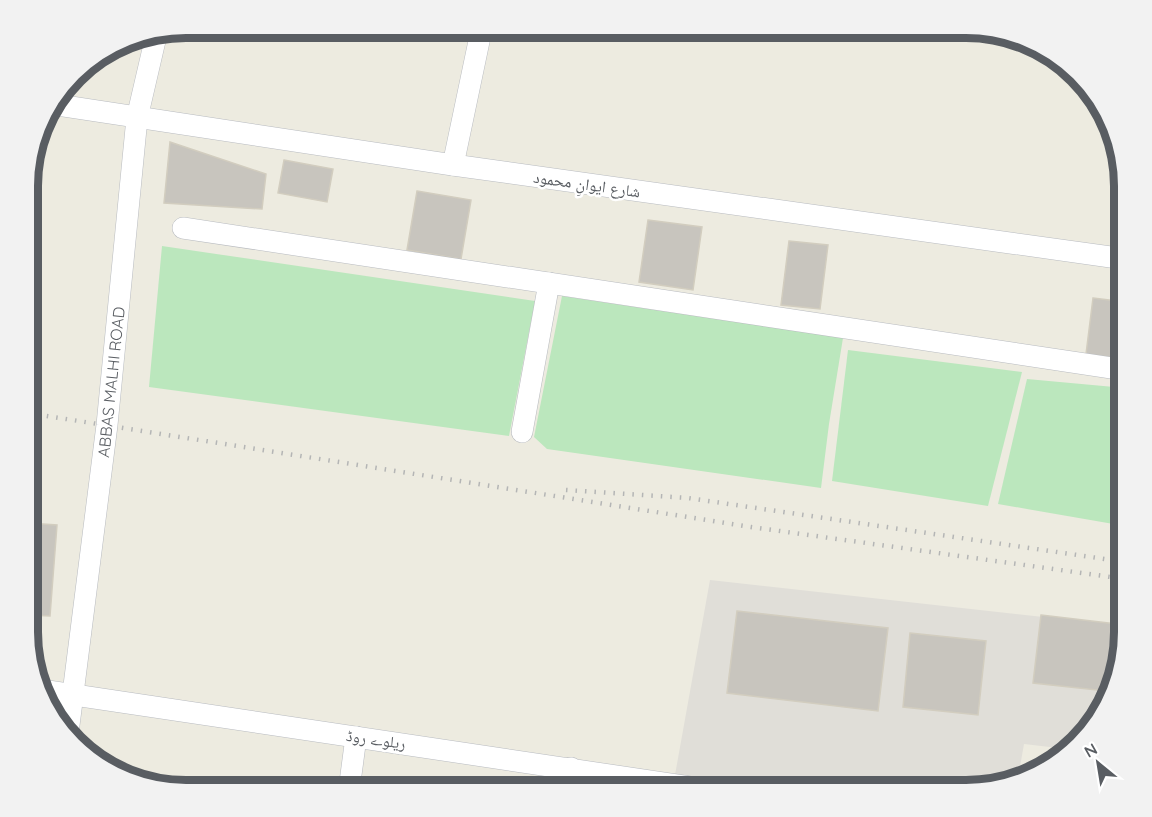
<svg xmlns="http://www.w3.org/2000/svg" width="1152" height="817" font-family="Quicksand,'Noto Naskh Arabic',sans-serif">
<rect width="100%" height="100%" fill="#edebe0"/>
<path fill="#e0ded8" d="M710,580L1125,626V641L1092,728L1067,749L1024,744L1018,778L966,790H783L675,775Z"/>
<g fill="#bbe7bd">
<path d="M162,246L535,301L509,436L149,387Z"/>
<path d="M562,296L843,338L829,424L821,488L547,449L534,437Z"/>
<path d="M848,350L1022,372L988,506L832,481Z"/>
<path d="M1027,379L1125,388V526L998,504Z"/>
</g>
<path fill="#9fcfff" d="M385,784L487,788L384,790Z"/>
<g fill="#c8c5be" stroke="#d2cdbf" stroke-width="1.5">
<path d="M170,142L266,174L262,209L164,203Z"/>
<path d="M284,160L333,169L327,202L278,193Z"/>
<path d="M417,191L471,200L461,259L407,250Z"/>
<path d="M648,220L702,227L693,290L639,282Z"/>
<path d="M789,241L828,245L820,309L781,305Z"/>
<path d="M1093,298L1125,302V359L1086,354Z"/>
<path d="M28,523L57,525L50,616L28,615Z"/>
<path d="M737,611L888,628L878,711L727,693Z"/>
<path d="M1041,615L1125,625V641L1106,691L1033,683Z"/>
<path d="M910,633L986,641L978,715L903,707Z"/>
</g>
<g fill="none" stroke-linecap="round" stroke-linejoin="round">
<defs>
<g id="minor">
<path d="M51,104L453,165L1125,259"/>
<path d="M453,165L482,27"/>
<path d="M183,228L1125,370"/>
<path d="M522,432L549,283"/>
<path d="M41,690L710,790"/>
<path d="M68,733L107,425L137,118L157,32"/>
<path d="M349,790L356,737"/>
<path d="M568,790L571,768"/>
</g>
</defs>
<use href="#minor" stroke="#b8bbc0" stroke-width="22"/>
<use href="#minor" stroke="#fff" stroke-width="21"/>
<g stroke="#b4b5b5" stroke-width="4.5" stroke-dasharray="1.5 8" stroke-linecap="butt">
<path d="M28,413L751,527L1125,579"/>
<path d="M566,490L688,498L1125,562"/>
</g>
</g>
<g text-anchor="middle" stroke-width="5" stroke-linejoin="round" paint-order="stroke">
<g font-size="16" fill="#595d62" stroke="#fff">
<text transform="translate(587 184) rotate(8)" y="6">شارع ایوانِ محمود</text>
<text transform="translate(111 382) rotate(-84)" y="6">ABBAS MALHI ROAD</text>
<text transform="translate(376 739) rotate(8)" y="6">ریلوے روڈ</text>
</g>
</g>
<path d="M0 0H1152V817H0ZM186 38H966A148 148 0 0 1 1114 186V632A148 148 0 0 1 966 780H186A148 148 0 0 1 38 632V186A148 148 0 0 1 186 38Z" fill="#f2f2f2" fill-rule="evenodd"/>
<path fill="none" stroke="#595d62" stroke-width="8" d="M186 38H966A148 148 0 0 1 1114 186V632A148 148 0 0 1 966 780H186A148 148 0 0 1 38 632V186A148 148 0 0 1 186 38Z"/>
<g transform="translate(1098 763) rotate(330)" stroke="#ffffff" stroke-width="4.5" paint-order="stroke">
<path d="M0-4.5L10 22L0 15L-10 22Z" fill="#595d62"/>
<text y="-9" font-size="16" font-weight="bold" text-anchor="middle" fill="#595d62">N</text>
</g>
</svg>
